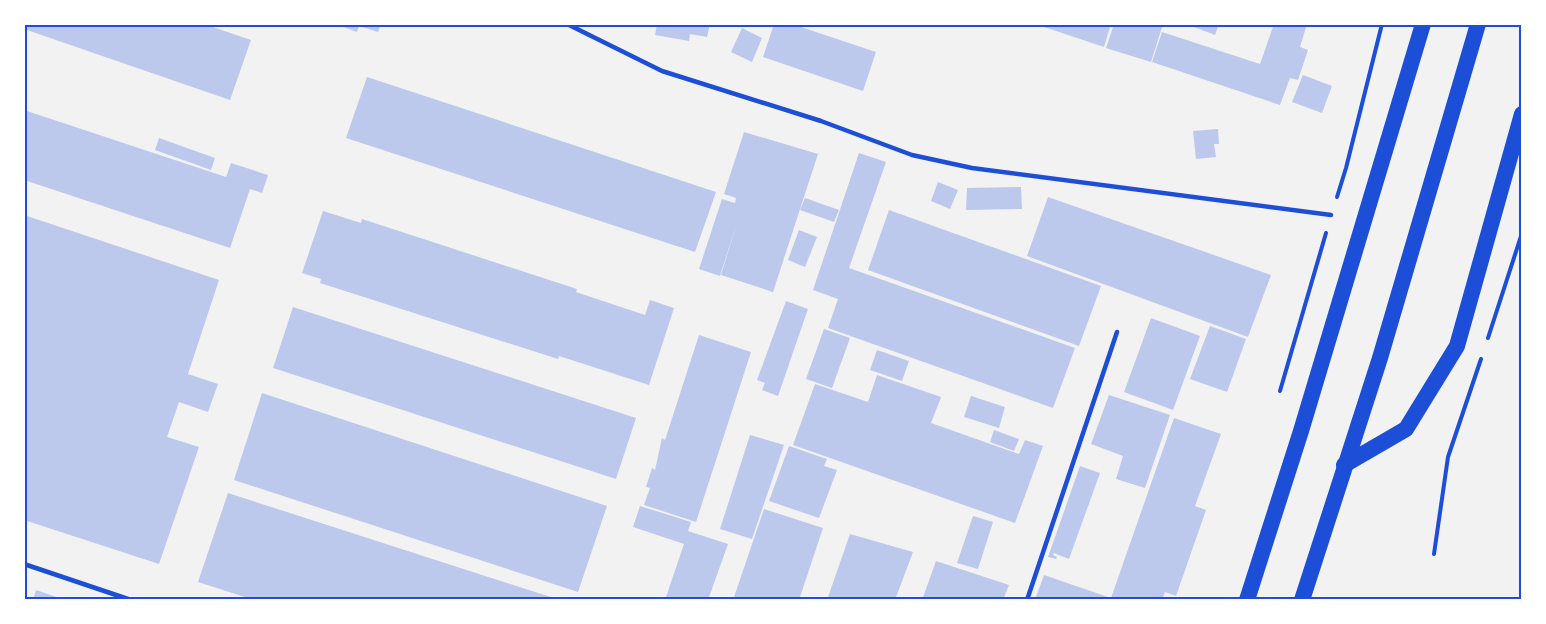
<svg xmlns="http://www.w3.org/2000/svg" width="1546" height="624" font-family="Poppins,sans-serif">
<rect width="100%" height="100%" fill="#f2f2f2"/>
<g fill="#bdc9ec">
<path d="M24,24H204L251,40L230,100L24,29Z"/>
<path d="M335,24H381L378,32L359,26L357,32Z"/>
<path d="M657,24H710L707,37L690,34L689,41L655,35Z"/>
<path d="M774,24H792L876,52L863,91L763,57Z"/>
<path d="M1035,24H1111L1104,47Z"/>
<path d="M1114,24H1163L1151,62L1106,48Z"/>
<path d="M1186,24H1219L1215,35Z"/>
<path d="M1274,24H1307L1300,47L1308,50L1298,80L1290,78L1280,105L1152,62L1162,32L1260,64Z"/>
<path d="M742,28L762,38L752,62L731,52Z"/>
<path d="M1303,75L1332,86L1322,113L1292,102Z"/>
<path d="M367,77L716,192L695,252L346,138Z"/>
<path d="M24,110L226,177L231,163L268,175L262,193L250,189L230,248L24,180Z"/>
<path d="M1218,129L1219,144H1214L1216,157L1196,159L1193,131Z"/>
<path d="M744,132L818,154L773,292L721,275L738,219L720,276L699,269L722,199L735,203L736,198L724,194Z"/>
<path d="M159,138L215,158L211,170L155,150Z"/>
<path d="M859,153L886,162L849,268L1075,348L1053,408L828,328L838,299L813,290Z"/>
<path d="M938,182L958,190L950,209L931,201Z"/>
<path d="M1021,187L1022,209L966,210L967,188Z"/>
<path d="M1048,197L1271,275L1248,337L1027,256Z"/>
<path d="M805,198L839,210L834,222L800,210Z"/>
<path d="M889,210L1101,286L1079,346L868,270Z"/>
<path d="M323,211L361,223L362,219L577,289L576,292L645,315L650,300L674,308L649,385L559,356L558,359L320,283L321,279L302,273Z"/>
<path d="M24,215L219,280L188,374L218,384L208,412L179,402L167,437L199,447L159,564L24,520Z"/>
<path d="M799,230L817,237L805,267L788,260Z"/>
<path d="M786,301L808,309L778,396L762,390L765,383L757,380Z"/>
<path d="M293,307L636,418L616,479L273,368Z"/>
<path d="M1151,318L1200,336L1173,410L1124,392Z"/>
<path d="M1210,326L1246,339L1227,392L1190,379Z"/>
<path d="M824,329L850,338L832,388L806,379Z"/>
<path d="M699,335L751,352L696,522L644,505L650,488L646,487L652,468L655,470L662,438L665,440Z"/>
<path d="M877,350L909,361L902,381L870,370Z"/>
<path d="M877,375L941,397L931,423L1019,454L1025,440L1043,446L1015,523L793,445L815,384L868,402Z"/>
<path d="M262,393L607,506L578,592L234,480Z"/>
<path d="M1109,395L1170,415L1145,488L1116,479L1123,456L1091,444Z"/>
<path d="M971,396L1005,407L999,428L964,417Z"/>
<path d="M1174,418L1221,434L1195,506L1206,510L1176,596L1165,592L1162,600H1035L1044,575L1111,598Z"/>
<path d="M994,430L1019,439L1014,451L990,442Z"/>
<path d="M750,435L784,445L752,539L720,529Z"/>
<path d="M789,446L827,459L824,466L837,470L819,518L769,501Z"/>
<path d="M1080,466L1100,473L1069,559L1054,553L1053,555L1057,557L1056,559L1048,557Z"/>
<path d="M228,493L560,600H254L198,582Z"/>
<path d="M640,506L691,522L688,531L728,544L708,600H665L684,544L633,527Z"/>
<path d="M764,509L823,528L799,600H733Z"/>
<path d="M973,516L993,522L978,569L957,563Z"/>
<path d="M850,534L913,552L895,600H827Z"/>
<path d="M936,561L1009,585L1003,600L991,598V600H922Z"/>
<path d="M36,590L65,600H33Z"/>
</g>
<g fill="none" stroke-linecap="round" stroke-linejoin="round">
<g stroke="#1d4ed8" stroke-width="4">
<path d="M1337,197L1346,168L1382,24"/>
<path d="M1488,338L1522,233"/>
<path d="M1280,391L1326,233"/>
<path d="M1434,554L1448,457L1481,359"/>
</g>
<g stroke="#1d4ed8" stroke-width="4.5">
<path d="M567,24L662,71L821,121L912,155L972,168L1331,215"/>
<path d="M24,564L131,600"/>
<path d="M1027,600L1117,332"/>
</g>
<g stroke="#1d4ed8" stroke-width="16">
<path d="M1344,465L1406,429L1457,346L1522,114"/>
<path d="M1247,600L1301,431L1423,24"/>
<path d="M1302,600L1380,358L1478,24"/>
</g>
</g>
<rect width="1546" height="624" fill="none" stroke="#ffffff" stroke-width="51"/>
<rect x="26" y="26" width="1494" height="572" fill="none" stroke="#1d4ed8" stroke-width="2"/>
</svg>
